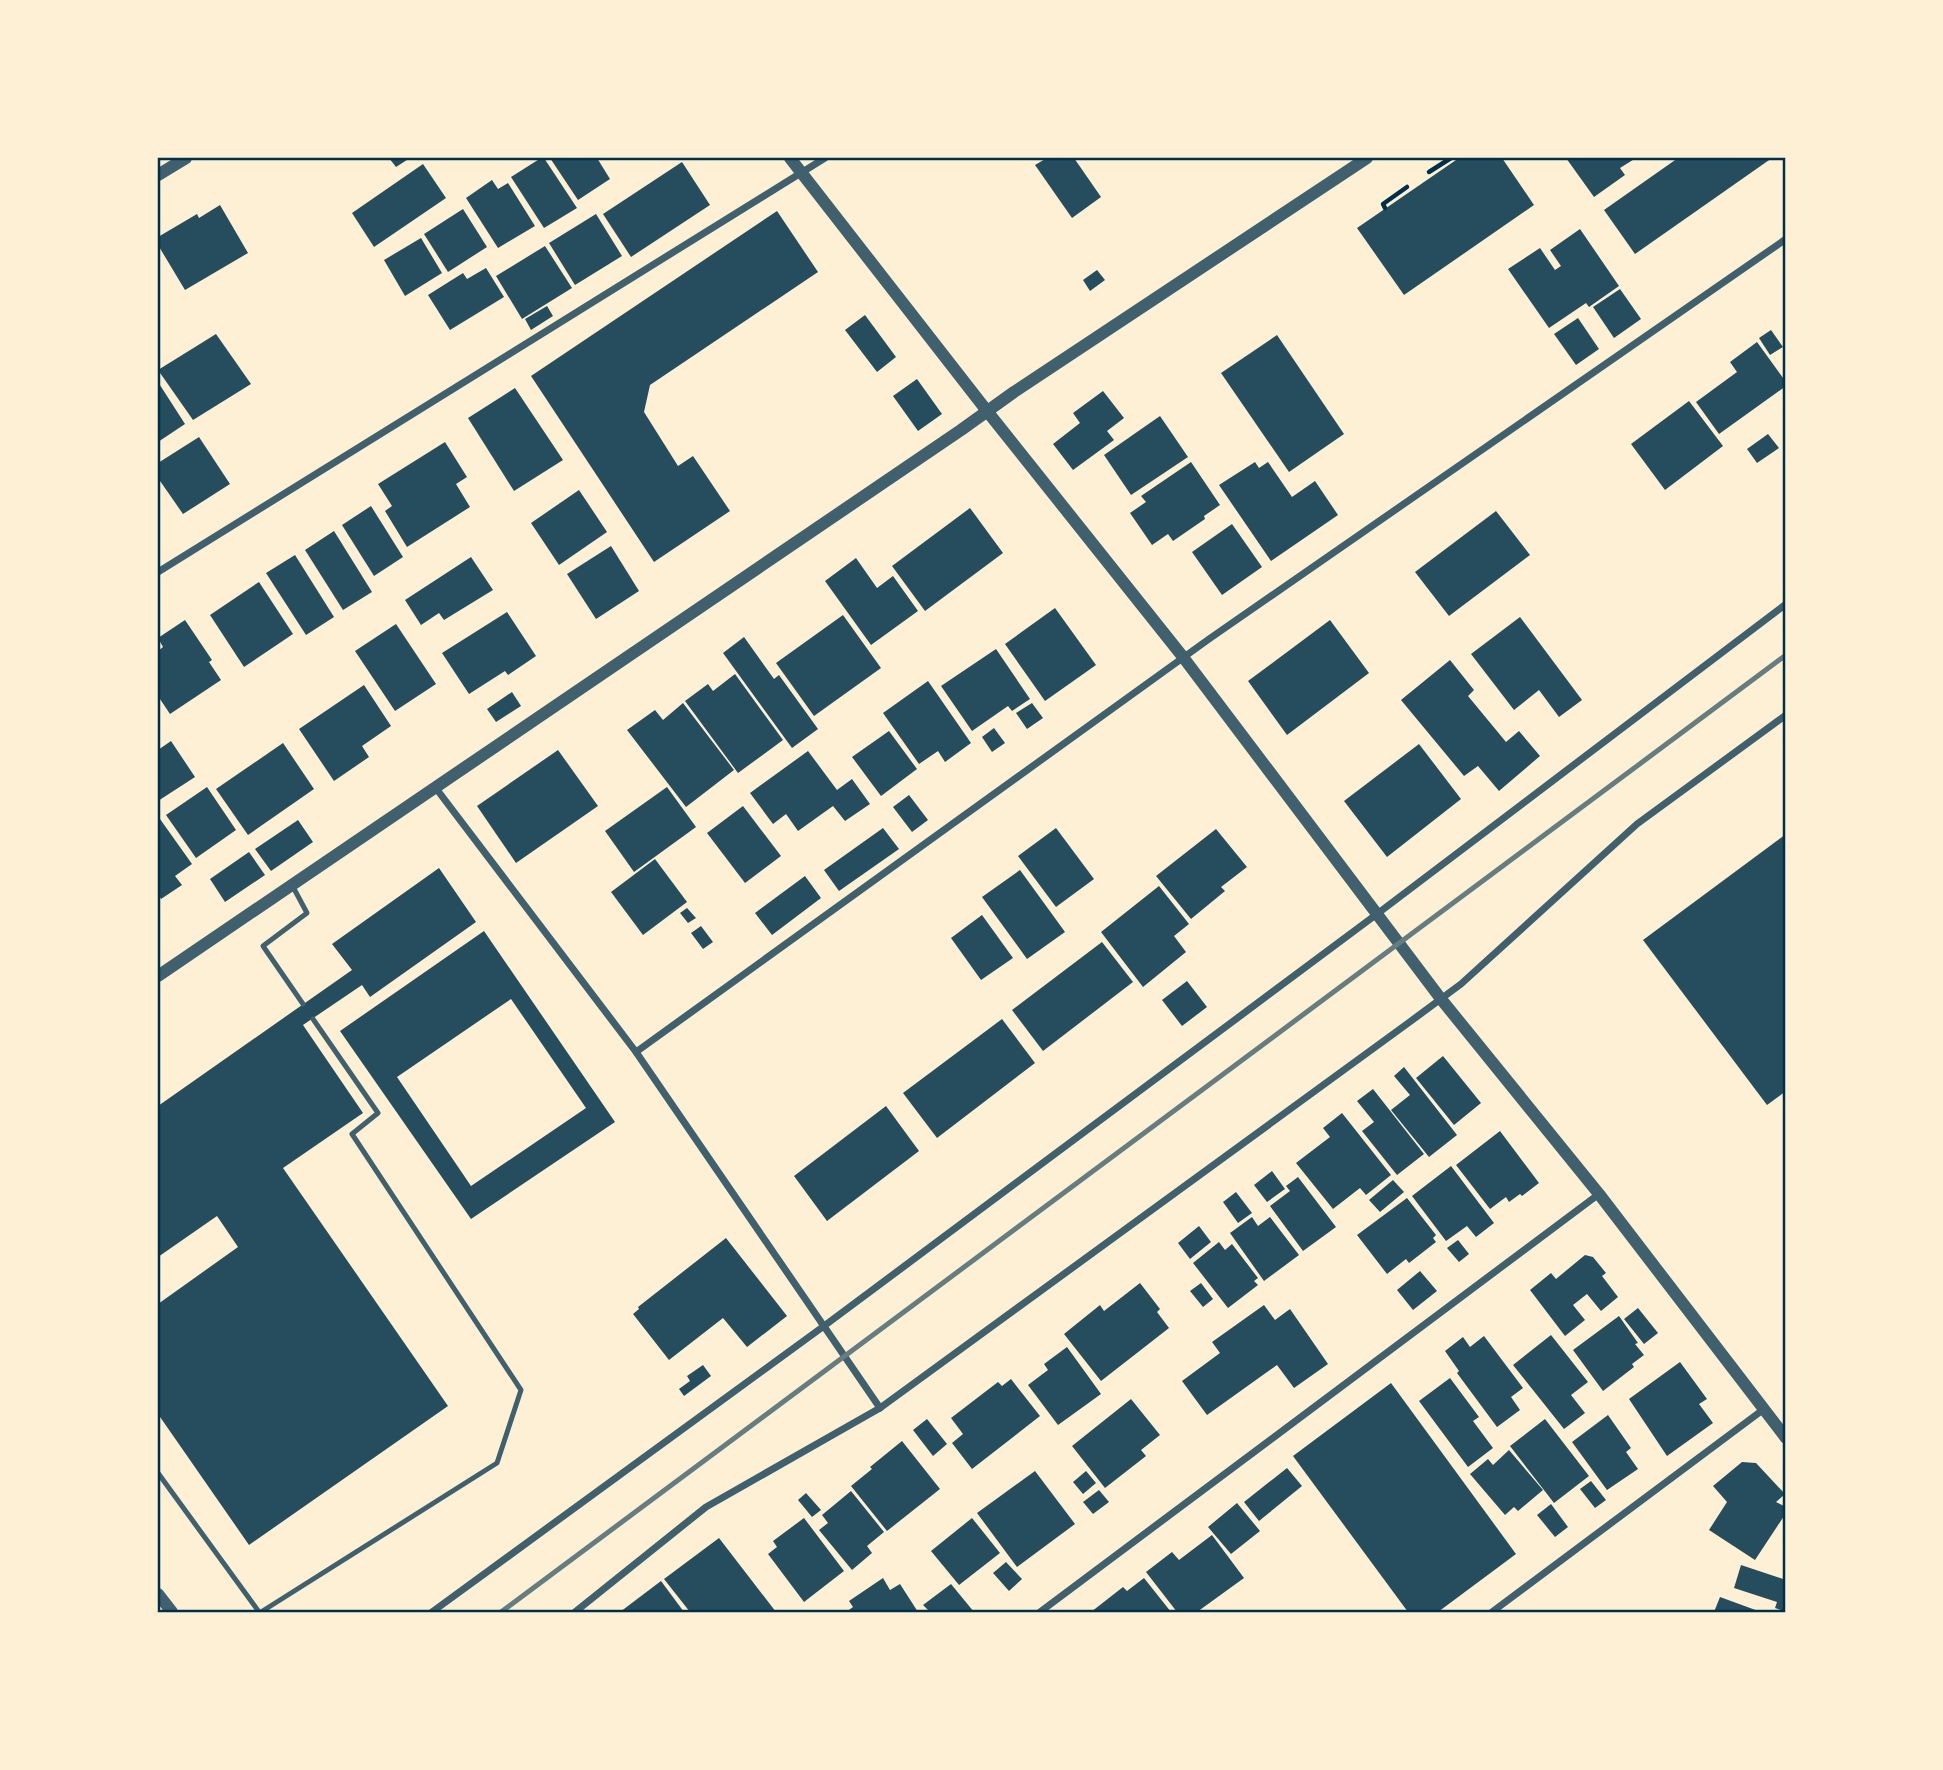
<svg xmlns="http://www.w3.org/2000/svg" width="1943" height="1770" font-family="'Sofia Sans Condensed',sans-serif">
<rect width="100%" height="100%" fill="#fdf0d5"/>
<g fill="#264d5e" fill-rule="evenodd">
<path d="M389,158H410L396,167Z"/>
<path d="M541,158H544L577,208L544,228L511,177Z"/>
<path d="M550,158H597L610,179L578,200Z"/>
<path d="M1047,158H1074L1101,197L1072,218L1035,165Z"/>
<path d="M1459,158H1502L1534,205L1404,295L1357,228Z"/>
<path d="M1566,158H1636L1620,168L1625,175L1594,197Z"/>
<path d="M1678,158H1772L1635,254L1604,210Z"/>
<path d="M682,162L710,205L631,257L603,214Z"/>
<path d="M423,164L446,198L374,247L352,213Z"/>
<path d="M492,180L498,189L508,183L535,226L498,248L466,198Z"/>
<path d="M220,205L248,253L185,290L158,245V237L197,214L199,218Z"/>
<path d="M463,209L487,247L448,272L424,234Z"/>
<path d="M777,211L818,272L650,385L644,412L678,466L693,456L730,511L654,562L531,376Z"/>
<path d="M596,214L622,256L575,285L549,243Z"/>
<path d="M1580,229L1619,286L1589,307L1586,303L1549,328L1508,269L1540,248L1555,270L1561,266L1550,250Z"/>
<path d="M421,238L442,273L405,296L384,260Z"/>
<path d="M545,246L572,288L522,319L496,276Z"/>
<path d="M486,268L504,297L450,330L428,295L463,273L467,279Z"/>
<path d="M1097,270L1105,280L1090,291L1083,280Z"/>
<path d="M1620,289L1641,319L1614,338L1593,307Z"/>
<path d="M547,306L553,316L531,330L525,319Z"/>
<path d="M865,315L896,357L877,372L845,330Z"/>
<path d="M1578,318L1599,349L1576,365L1554,334Z"/>
<path d="M1771,330L1783,347L1770,355L1759,338Z"/>
<path d="M216,334L251,384L193,420L158,370Z"/>
<path d="M1277,335L1344,434L1289,472L1221,373Z"/>
<path d="M1757,342L1786,382V386L1719,434L1696,402L1737,372L1730,362Z"/>
<path d="M917,379L942,414L918,431L893,396Z"/>
<path d="M158,382L185,424L158,442Z"/>
<path d="M515,388L563,460L514,491L468,418Z"/>
<path d="M1103,391L1124,418L1107,431L1114,440L1073,470L1053,444L1080,423L1073,413Z"/>
<path d="M1689,401L1723,446L1665,490L1631,444Z"/>
<path d="M1160,416L1188,457L1131,495L1104,455Z"/>
<path d="M1768,434L1779,448L1757,463L1747,449Z"/>
<path d="M199,437L230,484L183,514L158,478V463Z"/>
<path d="M445,442L467,477L456,484L470,507L407,547L385,511L392,506L378,484Z"/>
<path d="M1191,462L1220,505L1204,516L1205,519L1173,541L1168,534L1152,545L1130,513L1146,502L1141,496Z"/>
<path d="M1255,462L1259,468L1268,462L1292,497L1315,481L1338,515L1271,561L1219,485Z"/>
<path d="M579,490L607,532L559,565L531,523Z"/>
<path d="M371,506L403,557L374,576L342,525Z"/>
<path d="M970,508L1003,553L925,611L892,566Z"/>
<path d="M1496,511L1530,555L1449,616L1415,572Z"/>
<path d="M1232,524L1262,567L1222,595L1192,552Z"/>
<path d="M334,531L372,592L343,610L305,550Z"/>
<path d="M611,546L639,591L596,619L567,574Z"/>
<path d="M295,555L334,617L306,635L266,573Z"/>
<path d="M471,557L493,590L444,620L439,613L421,625L405,600Z"/>
<path d="M856,558L877,588L893,576L918,611L871,645L825,581Z"/>
<path d="M259,582L293,634L244,667L210,615Z"/>
<path d="M1055,608L1096,665L1045,701L1005,644Z"/>
<path d="M507,612L536,656L508,675L505,671L469,694L442,653Z"/>
<path d="M843,615L881,668L814,716L776,663Z"/>
<path d="M1520,617L1582,700L1559,717L1539,690L1514,710L1471,654Z"/>
<path d="M185,620L212,660L209,662L221,680L170,714L158,696V651L163,647L158,638Z"/>
<path d="M1330,620L1369,673L1287,735L1248,681Z"/>
<path d="M396,624L436,684L395,711L355,651Z"/>
<path d="M744,637L774,679L779,675L818,729L792,748L723,653Z"/>
<path d="M996,649L1030,699L1012,711L1008,706L972,731L941,686Z"/>
<path d="M1450,660L1474,690L1468,696L1506,742L1519,731L1540,756L1499,791L1478,766L1464,776L1401,700Z"/>
<path d="M735,674L783,740L738,773L685,701L708,684L713,691Z"/>
<path d="M928,681L971,743L945,762L938,751L919,764L883,713Z"/>
<path d="M364,685L391,726L362,746L369,757L334,781L299,729Z"/>
<path d="M512,692L521,706L496,722L487,709Z"/>
<path d="M683,703L734,770L686,807L627,730L655,710L663,720Z"/>
<path d="M1032,703L1043,718L1027,729L1016,713Z"/>
<path d="M994,728L1005,743L992,752L982,737Z"/>
<path d="M889,731L917,769L881,796L852,757Z"/>
<path d="M171,741L195,777L158,801V750Z"/>
<path d="M283,743L314,789L248,835L216,789Z"/>
<path d="M1419,744L1461,799L1387,857L1344,801Z"/>
<path d="M558,750L598,806L516,863L477,806Z"/>
<path d="M808,751L837,790L852,779L870,804L845,821L833,806L798,831L786,814L773,824L750,793Z"/>
<path d="M207,787L236,830L196,858L166,815Z"/>
<path d="M667,787L696,827L634,872L605,831Z"/>
<path d="M909,795L928,820L912,832L893,807Z"/>
<path d="M743,806L781,856L745,883L707,833Z"/>
<path d="M160,819L192,864L175,876L182,885L161,899L158,894V821Z"/>
<path d="M298,820L313,842L271,871L255,849Z"/>
<path d="M883,828L899,849L839,891L824,870Z"/>
<path d="M1056,828L1094,879L1056,907L1018,856Z"/>
<path d="M1216,829L1247,867L1221,887L1225,891L1191,919L1156,876Z"/>
<path d="M1786,834V1091L1767,1105L1643,940Z"/>
<path d="M249,852L265,875L225,902L210,879Z"/>
<path d="M655,859L687,902L643,935L611,892Z"/>
<path d="M439,868L476,922L370,997L362,985L303,1025L363,1113L283,1168L448,1406L249,1545L158,1414V1304L238,1247L217,1216L158,1257V1106L352,970L332,944Z"/>
<path d="M1020,870L1065,932L1027,959L982,897Z"/>
<path d="M805,876L821,898L772,935L755,913Z"/>
<path d="M1159,886L1189,924L1174,936L1186,952L1143,987L1101,932Z"/>
<path d="M687,908L696,918L688,923L680,913Z"/>
<path d="M982,915L1013,958L981,980L951,938Z"/>
<path d="M701,926L713,942L703,949L691,933Z"/>
<path d="M484,931L615,1122L471,1219L340,1031ZM511,999L586,1108L471,1186L397,1077Z"/>
<path d="M1102,942L1133,982L1043,1051L1012,1010Z"/>
<path d="M1187,981L1207,1007L1182,1026L1162,1000Z"/>
<path d="M1002,1019L1035,1063L937,1138L903,1093Z"/>
<path d="M1443,1056L1481,1103L1454,1125L1416,1078Z"/>
<path d="M1404,1067L1457,1135L1429,1157L1391,1110L1410,1095L1394,1076Z"/>
<path d="M1373,1089L1424,1154L1397,1175L1362,1131L1374,1122L1357,1101Z"/>
<path d="M886,1106L919,1151L827,1221L794,1176Z"/>
<path d="M1342,1113L1391,1175L1366,1195L1360,1188L1333,1209L1296,1163L1330,1137L1323,1128Z"/>
<path d="M1500,1131L1539,1183L1522,1196L1520,1194L1509,1202L1506,1197L1490,1209L1456,1165Z"/>
<path d="M1451,1166L1494,1223L1476,1237L1467,1226L1446,1241L1412,1196Z"/>
<path d="M1272,1171L1285,1189L1267,1202L1254,1185Z"/>
<path d="M1298,1177L1336,1227L1303,1251L1270,1206L1290,1191L1286,1186Z"/>
<path d="M1393,1180L1404,1192L1380,1212L1369,1200Z"/>
<path d="M1236,1192L1252,1213L1238,1223L1223,1202Z"/>
<path d="M1407,1198L1436,1235L1433,1238L1436,1242L1409,1263L1406,1259L1387,1274L1357,1235Z"/>
<path d="M1252,1217L1258,1226L1270,1217L1299,1255L1264,1281L1230,1233Z"/>
<path d="M1199,1226L1211,1242L1190,1259L1178,1243Z"/>
<path d="M726,1238L787,1316L747,1347L723,1318L669,1360L633,1314L639,1309L638,1307Z"/>
<path d="M1458,1240L1469,1254L1459,1262L1447,1248Z"/>
<path d="M1219,1242L1225,1250L1232,1244L1258,1278L1254,1281L1258,1285L1228,1308L1193,1263Z"/>
<path d="M1585,1255L1593,1257L1606,1273L1602,1276L1618,1297L1601,1311L1587,1294L1573,1305L1585,1320L1565,1336L1530,1290L1551,1273L1556,1279Z"/>
<path d="M1420,1271L1437,1291L1413,1310L1397,1290Z"/>
<path d="M1140,1283L1160,1309L1157,1312L1169,1328L1101,1381L1064,1334L1100,1305L1104,1311Z"/>
<path d="M1201,1283L1213,1299L1203,1307L1190,1291Z"/>
<path d="M1264,1305L1275,1320L1290,1309L1328,1364L1294,1388L1277,1365L1207,1415L1182,1381L1220,1353L1212,1342Z"/>
<path d="M1638,1308L1658,1333L1644,1344L1624,1319Z"/>
<path d="M1619,1316L1638,1343L1635,1344L1644,1355L1632,1364L1634,1367L1603,1391L1573,1350Z"/>
<path d="M1551,1335L1588,1382L1571,1395L1585,1413L1564,1429L1513,1365Z"/>
<path d="M1484,1336L1523,1388L1511,1397L1520,1410L1497,1427L1457,1373L1459,1371L1445,1351L1463,1337L1470,1347Z"/>
<path d="M1067,1347L1101,1394L1058,1425L1028,1385L1048,1370L1044,1364Z"/>
<path d="M1680,1362L1707,1399L1699,1404L1713,1423L1667,1456L1629,1399Z"/>
<path d="M703,1365L711,1376L684,1396L679,1389L690,1381L687,1376Z"/>
<path d="M1450,1378L1479,1417L1473,1421L1493,1448L1468,1467L1419,1401Z"/>
<path d="M1011,1379L1040,1416L972,1469L952,1443L963,1434L951,1418L998,1382L1002,1386Z"/>
<path d="M1391,1383L1516,1554L1438,1612H1408L1293,1456Z"/>
<path d="M1131,1399L1160,1435L1141,1450L1146,1456L1105,1488L1072,1446Z"/>
<path d="M1608,1415L1631,1448L1626,1452L1638,1469L1607,1490L1572,1442Z"/>
<path d="M927,1419L947,1444L933,1456L913,1430Z"/>
<path d="M1545,1419L1589,1476L1554,1503L1510,1446Z"/>
<path d="M902,1441L940,1489L887,1531L851,1486L872,1469L870,1467Z"/>
<path d="M1509,1450L1543,1490L1518,1511L1514,1507L1505,1515L1470,1474L1488,1459L1493,1465Z"/>
<path d="M1742,1462L1756,1463L1785,1494L1776,1502L1786,1507V1513L1755,1560L1709,1530L1727,1502L1713,1486Z"/>
<path d="M1287,1468L1302,1486L1259,1521L1244,1502Z"/>
<path d="M1035,1471L1075,1524L1017,1567L977,1513Z"/>
<path d="M1086,1471L1096,1483L1083,1494L1073,1482Z"/>
<path d="M1591,1481L1606,1500L1595,1508L1580,1489Z"/>
<path d="M1099,1490L1109,1502L1093,1514L1083,1502Z"/>
<path d="M851,1491L884,1532L867,1546L872,1553L852,1570L819,1530L828,1523L822,1515Z"/>
<path d="M806,1493L821,1510L812,1517L798,1500Z"/>
<path d="M1237,1503L1260,1531L1231,1554L1208,1527Z"/>
<path d="M1551,1504L1568,1527L1555,1537L1537,1515Z"/>
<path d="M804,1518L844,1571L804,1602L768,1554L777,1547L773,1541Z"/>
<path d="M972,1518L1000,1553L959,1585L931,1551Z"/>
<path d="M1212,1535L1244,1578L1197,1612H1177L1146,1572L1172,1552L1179,1560Z"/>
<path d="M719,1538L776,1612H690L664,1579Z"/>
<path d="M1006,1562L1022,1579L1009,1591L993,1573Z"/>
<path d="M1741,1565L1786,1580V1612L1775,1608L1777,1602L1734,1588Z"/>
<path d="M883,1578L890,1590L900,1584L918,1612H846L853,1607L849,1601Z"/>
<path d="M1144,1578L1171,1612H1091L1123,1587L1127,1591Z"/>
<path d="M661,1581L684,1612H620Z"/>
<path d="M951,1584L974,1612H930L923,1605Z"/>
<path d="M1720,1597L1761,1612H1714Z"/>
</g>
<g fill="none" stroke-linecap="round" stroke-linejoin="round">
<g stroke="#003049" stroke-width="4.5">
<path d="M1429,172L1451,158"/>
<path d="M1385,208L1383,204L1407,187"/>
</g>
<g stroke="#3f606c" stroke-width="5">
<path d="M292,885L307,913L263,946L303,1004"/>
<path d="M158,1473L259,1612"/>
<path d="M261,1612L497,1463L521,1390L352,1134L378,1113L313,1019"/>
</g>
<g stroke="#3f606c" stroke-width="7">
<path d="M158,572L825,158"/>
<path d="M435,787L636,1052L880,1408"/>
<path d="M636,1052L1209,639L1786,239"/>
<path d="M432,1612L824,1326L1377,914L1786,604"/>
<path d="M575,1612L706,1507L880,1408L1411,1021L1461,984L1637,824L1786,715"/>
<path d="M1040,1612L1599,1194"/>
<path d="M1492,1612L1764,1409"/>
</g>
<g stroke="#3f606c" stroke-width="12">
<path d="M790,158L987,411L1183,657L1441,999L1599,1194L1786,1438"/>
<path d="M158,175L186,158"/>
<path d="M158,976L961,430L1014,392L1367,158"/>
<path d="M158,1594L172,1612"/>
</g>
<path stroke="#657d81" stroke-width="5" d="M501,1612L1786,655"/>
</g>
<rect width="1943" height="1770" fill="none" stroke="#fdf0d5" stroke-width="318"/>
<rect x="159" y="159" width="1625" height="1452" fill="none" stroke="#003049" stroke-width="2.5"/>
</svg>
